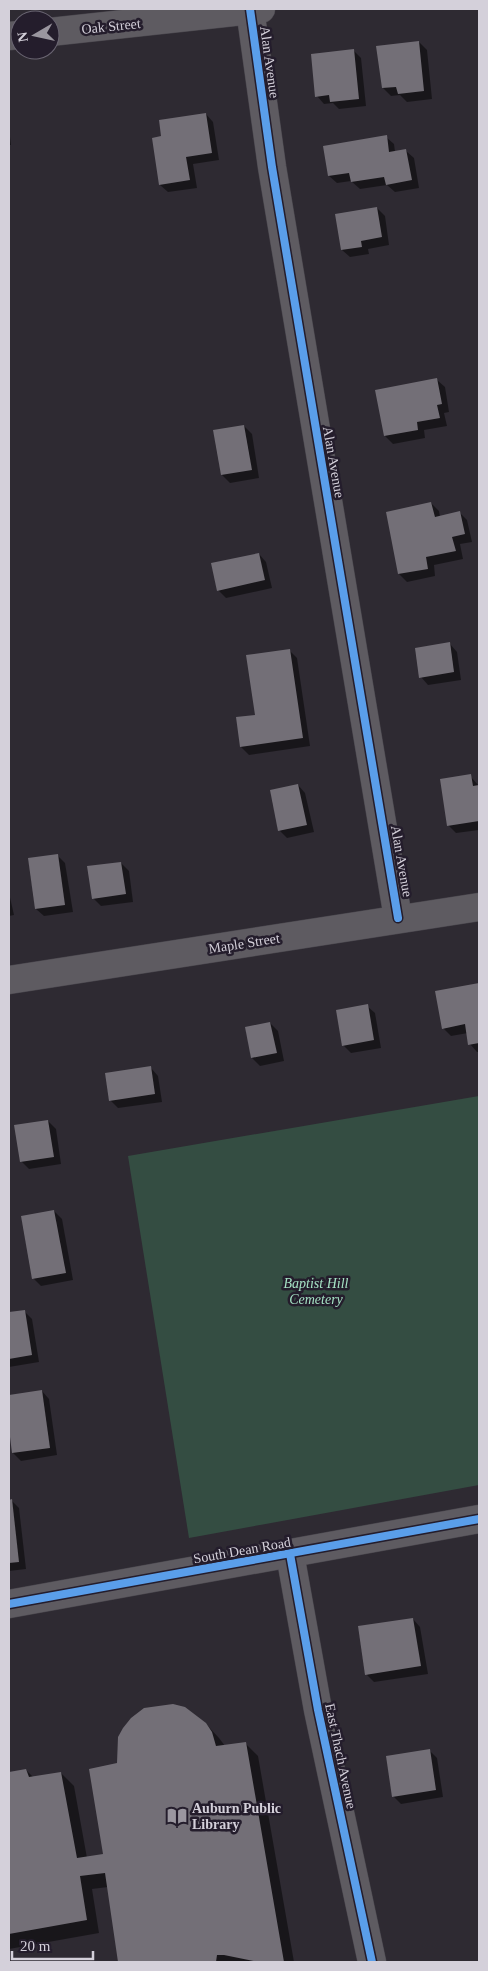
<svg xmlns="http://www.w3.org/2000/svg" width="488" height="1971" font-family="Georgia,serif">
<rect width="100%" height="100%" fill="#2e2a32"/>
<path fill="#344d42" d="M479,1096V1485L189,1538L128,1156Z"/>
<g fill="#0007">
<path d="M419,42L427,50L432,99L407,102L400,95L391,96L383,88Z"/>
<path d="M353,50L361,58L366,106L339,109L333,103L324,104L317,96Z"/>
<path d="M206,114L213,122L219,160L193,164L197,188L168,192L160,185L163,137Z"/>
<path d="M9,129L11,145H9Z"/>
<path d="M386,137L394,144L395,152L406,151L414,158L419,188L395,192L387,185L360,189L351,181L337,183L329,176Z"/>
<path d="M377,208L385,216L389,245L368,249L369,254L350,257L342,250Z"/>
<path d="M437,380L445,387L449,412L444,413L447,426L424,430L425,438L393,444L385,436Z"/>
<path d="M244,426L252,434L259,478L230,483L222,475Z"/>
<path d="M431,503L439,511L440,517L459,512L467,520L472,542L460,544L463,559L434,565L435,576L407,582L399,574Z"/>
<path d="M259,554L266,562L272,588L226,598L218,590Z"/>
<path d="M450,644L457,652L461,680L428,685L421,677Z"/>
<path d="M289,650L297,658L310,746L249,755L241,747Z"/>
<path d="M470,776L479,786V830L456,833L448,825Z"/>
<path d="M298,785L305,793L314,832L287,838L280,831Z"/>
<path d="M57,855L65,863L73,912L44,916L36,909Z"/>
<path d="M121,863L129,871L133,902L101,906L93,898Z"/>
<path d="M9,893L14,915L9,916Z"/>
<path d="M479,985V1052H477L470,1044L468,1033L451,1036L443,1028L436,992Z"/>
<path d="M367,1006L375,1013L381,1048L351,1053L343,1045Z"/>
<path d="M270,1023L278,1031L284,1061L260,1066L252,1058Z"/>
<path d="M151,1068L158,1076L162,1102L118,1108L110,1100Z"/>
<path d="M48,1121L56,1129L61,1164L29,1169L21,1161Z"/>
<path d="M54,1211L62,1219L73,1280L41,1286L33,1278Z"/>
<path d="M24,1311L32,1319L39,1362L9,1367V1314Z"/>
<path d="M42,1391L49,1399L57,1455L21,1461L13,1453L9,1420V1396Z"/>
<path d="M11,1500L19,1508L26,1569L9,1571V1501Z"/>
<path d="M413,1619L420,1627L428,1674L374,1682L367,1675Z"/>
<path d="M206,1724L219,1738L225,1746L245,1743L258,1756L294,1962H120L108,1887L92,1889L99,1933L9,1949V1774L26,1770L34,1778L61,1773L74,1786L87,1858L104,1855L118,1764Z"/>
<path d="M429,1750L437,1758L443,1797L401,1804L393,1796Z"/>
</g>
<g fill="#736f77">
<path d="M419,41L424,91L398,94L396,87L382,88L376,46Z"/>
<path d="M354,49L359,99L330,102L329,95L315,97L311,54Z"/>
<path d="M206,113L212,153L186,157L190,180L159,185L152,138L161,136L159,120Z"/>
<path d="M387,135L389,152L406,149L412,180L386,185L384,177L351,182L349,173L328,176L323,146Z"/>
<path d="M377,207L382,237L361,241L362,247L341,250L335,214Z"/>
<path d="M437,378L442,404L437,405L440,418L417,422L418,430L384,436L375,390Z"/>
<path d="M244,425L252,470L221,475L213,430Z"/>
<path d="M431,502L435,517L460,511L465,534L452,537L456,551L426,557L428,569L398,574L386,512Z"/>
<path d="M259,553L265,580L217,591L211,563Z"/>
<path d="M450,642L454,672L419,678L415,648Z"/>
<path d="M290,649L303,738L240,747L236,717L255,715L246,655Z"/>
<path d="M471,774L473,786L479,785V821L447,826L440,779Z"/>
<path d="M298,784L307,825L278,831L270,790Z"/>
<path d="M58,854L65,905L35,909L28,858Z"/>
<path d="M121,862L126,894L92,899L87,866Z"/>
<path d="M479,983V1043L468,1045L465,1024L442,1029L435,991Z"/>
<path d="M368,1004L374,1040L342,1046L336,1010Z"/>
<path d="M270,1022L277,1053L251,1058L245,1027Z"/>
<path d="M151,1066L155,1094L109,1101L105,1073Z"/>
<path d="M48,1120L54,1157L20,1162L14,1125Z"/>
<path d="M54,1210L66,1273L32,1279L21,1216Z"/>
<path d="M25,1310L32,1355L9,1359V1312Z"/>
<path d="M42,1390L50,1448L12,1453L9,1429V1395Z"/>
<path d="M12,1499L19,1562L9,1563V1500Z"/>
<path d="M413,1618L421,1666L365,1675L358,1626Z"/>
<path d="M173,1704L185,1707L206,1723L212,1732L216,1746L246,1742L284,1962H259L224,1955H217L216,1962H118L105,1873L80,1876L87,1920L9,1934V1772L26,1769L29,1777L61,1772L77,1858L103,1854L89,1769L117,1763L118,1737L123,1728L131,1718L144,1708Z"/>
<path d="M430,1749L436,1790L392,1797L386,1756Z"/>
</g>
<g fill="none" stroke-linecap="round" stroke-linejoin="round">
<defs>
<g id="minor">
<path d="M250,9L272,167L398,918"/>
<path d="M50,32L261,9"/>
<path d="M9,36L20,35"/>
<path d="M9,980L479,907"/>
<path d="M290,1554L318,1710L372,1962"/>
<path d="M9,1604L479,1519"/>
</g>
</defs>
<use href="#minor" stroke="#48454c" stroke-width="29"/>
<use href="#minor" stroke="#5e5b61" stroke-width="28"/>
<defs>
<g id="cycleway">
<path d="M250,9L272,167L398,918"/>
<path d="M290,1554L318,1710L372,1962"/>
<path d="M9,1604L479,1519"/>
</g>
</defs>
<use href="#cycleway" stroke="#241d2c" stroke-width="11"/>
<use href="#cycleway" stroke="#5a9eea" stroke-width="8"/>
</g>
<defs>
<symbol id="library-bare" viewBox="-9 -9 18 18"><path d="M-6-4Q-3-5.5-.7-3.5V5Q-3 3-6 4ZM6-4Q3-5.5 .7-3.5V5Q3 3 6 4Z" fill="#9a969f" stroke="#241d2c" stroke-width="2.5" paint-order="stroke"/></symbol>
</defs>
<g fill-rule="evenodd">
<use href="#library-bare" x="163" y="1802" width="28" height="28"/>
</g>
<g text-anchor="middle" stroke-width="5" stroke-linejoin="round" paint-order="stroke">
<g font-size="14" fill="#d4d0da" stroke="#241d2c">
<text transform="translate(111 26) rotate(-6)" y="5">Oak Street</text>
<text transform="translate(270 62) rotate(82)" y="5">Alan Avenue</text>
<text transform="translate(334 462) rotate(80)" y="5">Alan Avenue</text>
<text transform="translate(402 861) rotate(80)" y="5">Alan Avenue</text>
<text transform="translate(244 943) rotate(-9)" y="5">Maple Street</text>
<text transform="translate(242 1550) rotate(-10)" y="5">South Dean Road</text>
<text transform="translate(341 1756) rotate(78)" y="5">East Thach Avenue</text>
</g>
<g font-size="14" font-style="italic" fill="#a5e2c4" stroke="#241d2c">
<text x="316" y="1288">Baptist Hill<tspan x="316" dy="16">Cemetery</tspan></text>
</g>
<g font-size="14" font-weight="bold" fill="#d4d0da" stroke="#241d2c" text-anchor="start">
<text x="192" y="1813">Auburn Public<tspan x="192" dy="16">Library</tspan></text>
</g>
</g>
<rect width="488" height="1971" fill="none" stroke="#d4d0da" stroke-width="20"/>
<g transform="translate(35 35) rotate(261)"><circle r="24" fill="#241d2c" stroke="#6a6572"/>
<path d="M0-4L9 19L0 12L-9 19Z" fill="#9a969f"/>
<text y="-8" font-size="14" font-weight="bold" text-anchor="middle" fill="#d4d0da">N</text>
</g>
<path d="M12 1951v8h81v-8" fill="none" stroke="#d4d0da" stroke-width="2.5"/>
<text x="20" y="1951" font-size="15" fill="#d4d0da" stroke="#241d2c" stroke-width="4" paint-order="stroke">20 m</text>
</svg>
